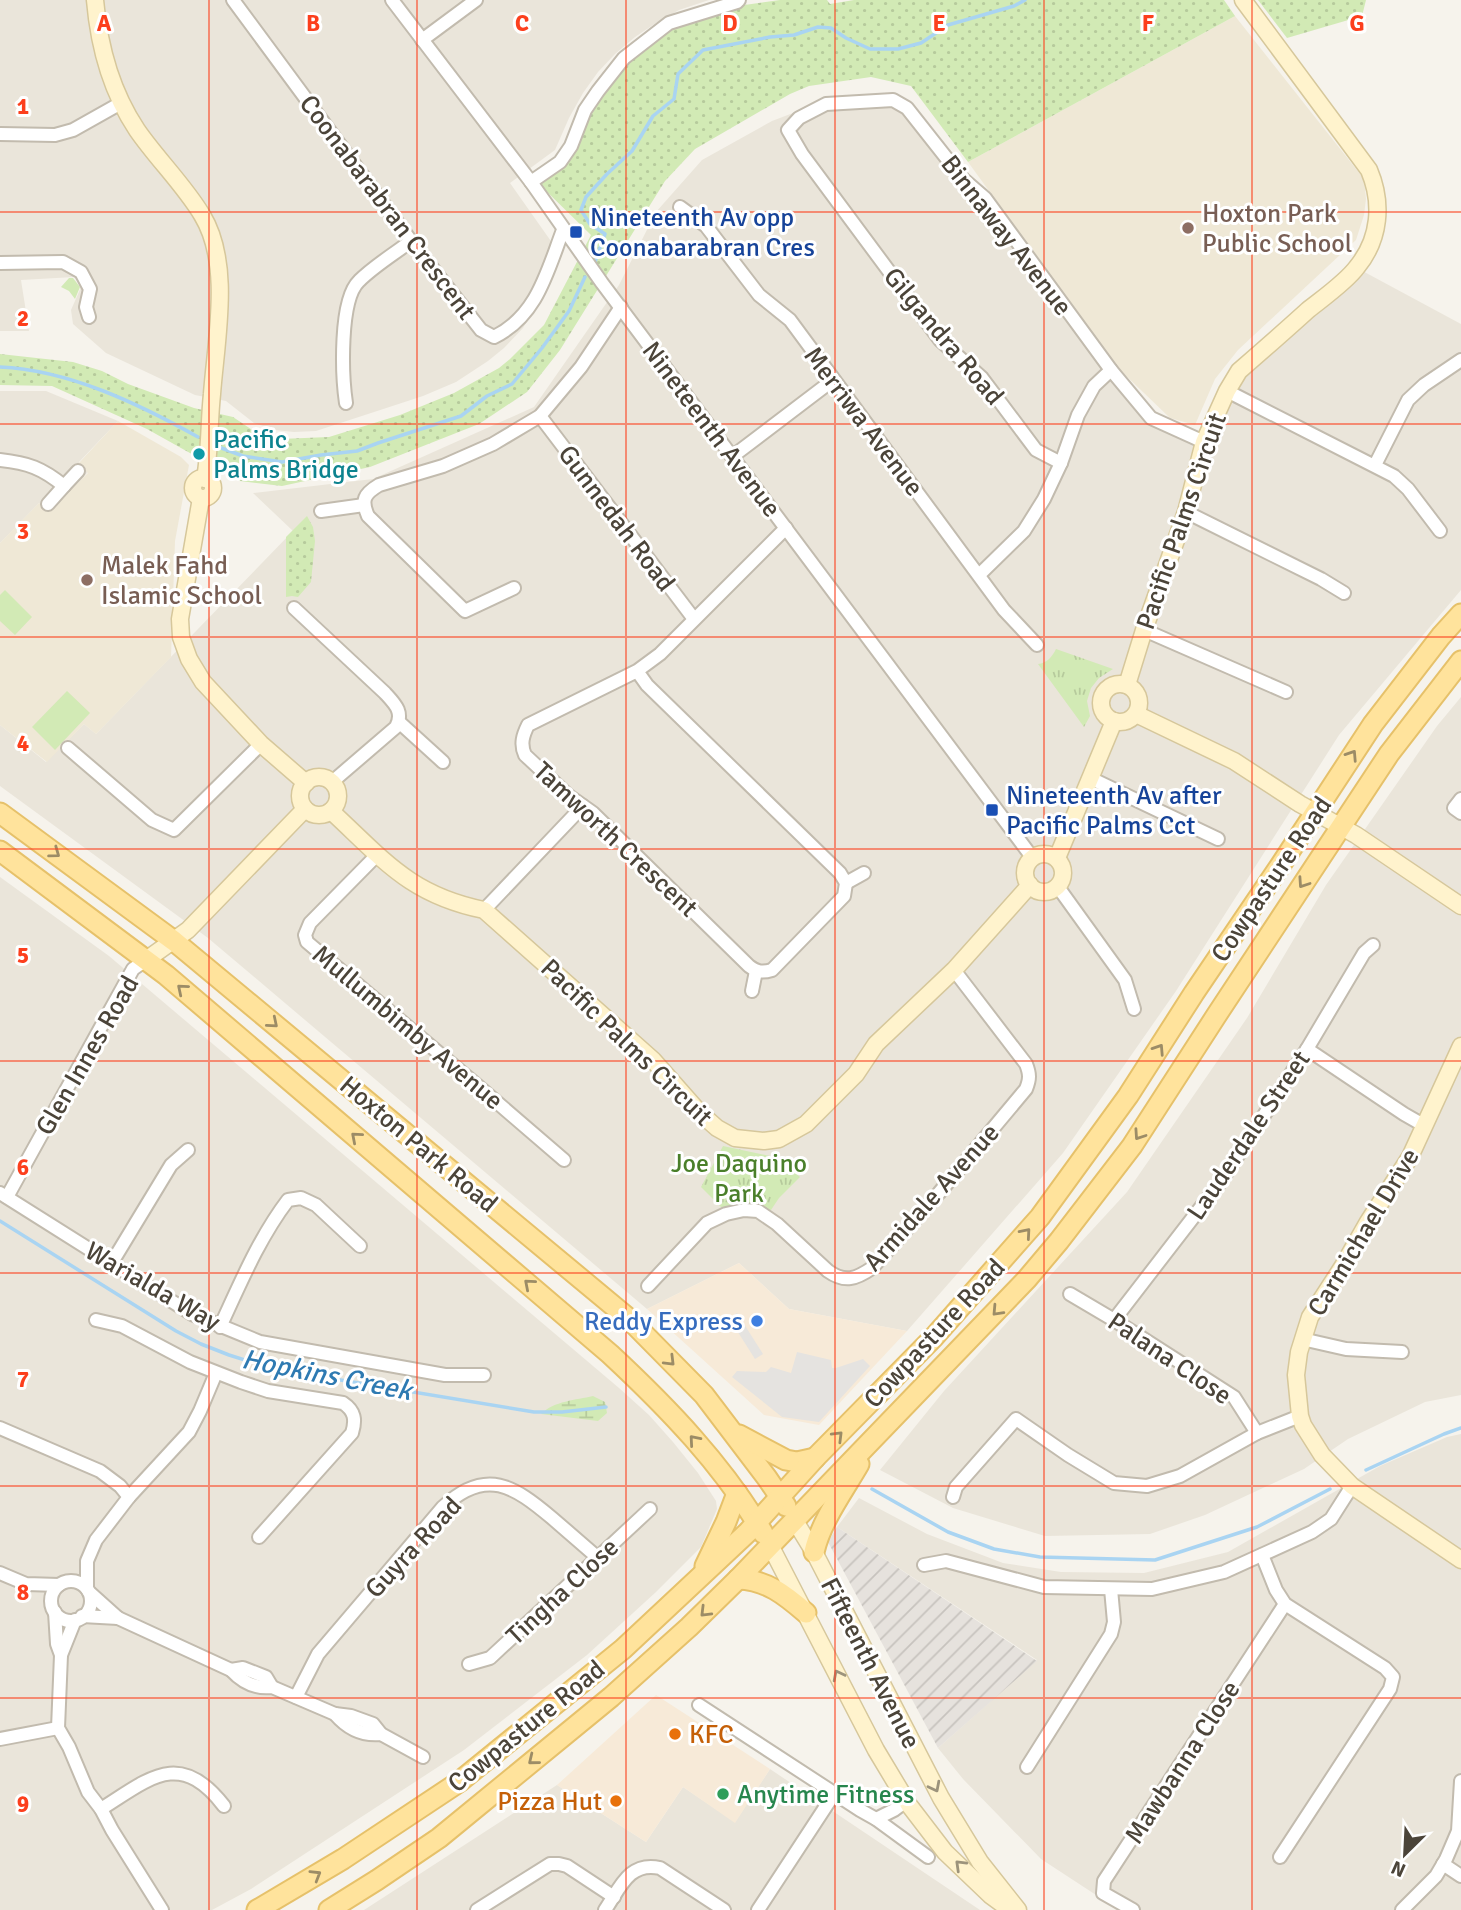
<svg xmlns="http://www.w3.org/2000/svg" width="1461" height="1910" font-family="Signika,sans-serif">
<defs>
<pattern id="industrial-furrows" width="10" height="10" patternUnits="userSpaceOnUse" patternTransform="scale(1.75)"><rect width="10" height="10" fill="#e6e2dd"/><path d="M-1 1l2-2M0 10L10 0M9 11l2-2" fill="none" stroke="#c7c3be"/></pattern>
<pattern id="grass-dots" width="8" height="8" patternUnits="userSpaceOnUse" patternTransform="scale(1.75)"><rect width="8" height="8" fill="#d2eab5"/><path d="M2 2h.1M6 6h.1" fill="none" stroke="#b6ca9c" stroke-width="1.8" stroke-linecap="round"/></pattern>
<pattern id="wetland-marsh" width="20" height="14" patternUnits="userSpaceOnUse" patternTransform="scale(1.75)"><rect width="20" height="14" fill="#d2eab5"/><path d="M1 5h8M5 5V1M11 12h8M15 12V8" fill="none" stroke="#b6ca9c"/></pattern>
<pattern id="park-tufts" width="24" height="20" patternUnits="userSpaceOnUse" patternTransform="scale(1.75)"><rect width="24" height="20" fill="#d2eab5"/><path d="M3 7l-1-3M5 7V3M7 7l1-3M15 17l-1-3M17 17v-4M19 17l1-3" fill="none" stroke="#b6ca9c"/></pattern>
</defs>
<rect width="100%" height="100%" fill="#f6f3ec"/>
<g fill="#eae5da">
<path d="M0,0H709L679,10L656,23L635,37L615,54L598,72L583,93L569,118L555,150L510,183L560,254L540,300L523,328L504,348L488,361L456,382L423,396L316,431L294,432L275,430L254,423L226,401L195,395L106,353L73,324L71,310L82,285L74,277L21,280L29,331H0Z"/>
<path d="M893,100L907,108L1151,418L1204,442L1227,391L1357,268L1461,324V590L1339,735L1176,991L1063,1153L907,1331L789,1309L739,1263L647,1309L208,938L0,786V725L46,762L84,724L96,734L293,531L253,493L373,479L534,407L619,285L656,212L702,160L772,121L793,113L826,104Z"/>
<path d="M0,391H46L118,421L79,462L88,472L49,511L39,503L0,543Z"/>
<path d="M1461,697V1395L1425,1402L1348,1439L1304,1469L1205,1515L1150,1534L1045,1536L953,1508L880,1470L944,1391L1127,1192L1247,1018L1326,885L1437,726Z"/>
<path d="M0,877L109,956L619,1388L649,1415L673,1442L698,1473L716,1501L717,1509L701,1547L656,1592L587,1655L464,1750L251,1889L212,1910H0Z"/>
<path d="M1461,1434V1910H1119L1041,1859L963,1779L938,1748L1037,1660L837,1527L859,1498L927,1534L1003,1563L1061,1572L1144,1573L1228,1552L1380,1466L1447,1437Z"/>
<path d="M770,1769L980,1910H364L557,1785L646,1842L683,1787L735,1822Z"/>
</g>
<g fill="#f7ead8">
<path d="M739,1263L789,1309L907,1331L819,1425L764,1415L647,1309Z"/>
<path d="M656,1695L770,1769L735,1823L683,1787L646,1842L557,1785Z"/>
</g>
<path fill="url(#industrial-furrows)" d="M837,1527L1037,1661L938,1748L828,1542Z"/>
<g fill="#efe8d6">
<path d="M1235,16L1364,179L1366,199L1364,215L1356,240L1238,350L1215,379L1195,425L1170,418L1118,368L968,162Z"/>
<path d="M118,421L181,457L189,465L175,541L171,657L96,734L84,724L47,762L0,725V543L39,503L49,511L88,473L79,463Z"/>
</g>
<g fill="url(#grass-dots)">
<path d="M780,0H827L830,4L854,0H1224L1235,16L968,162L911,86L871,77L809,86L790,94L695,149L665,181L560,350L527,392L479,424L370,467L282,486L240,481L147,429L52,386L0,385V354L73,362L102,371L128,384L194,408L233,417L261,436L280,439L329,437L400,415L454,393L499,368L510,359L544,325L591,235L539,184L550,162L563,150L592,93L660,29L723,8Z"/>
<path d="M1258,0H1366L1362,16L1287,38Z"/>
<path d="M307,516L313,527L315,541L311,582L298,597L292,596L286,597V537Z"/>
</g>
<path fill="url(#wetland-marsh)" d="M593,1396L605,1402L607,1413L598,1421L541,1414C554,1401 576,1400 593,1396Z"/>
<g fill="url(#park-tufts)">
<path d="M69,278H73L80,287L75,299L69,291L61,287Z"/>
<path d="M1056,649L1113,669L1099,678L1091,688L1087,701L1090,716L1084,727L1038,664C1047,663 1052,657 1056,649Z"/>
<path d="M723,1146L770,1156L786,1170L790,1168L800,1177L779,1198L771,1210L751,1205L722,1208L701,1187Z"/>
</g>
<g fill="#d2eab5">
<path d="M5,590L32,617L15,635L0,621V595Z"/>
<path d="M67,691L90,713L55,750L32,727Z"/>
</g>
<g fill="#e5e3e0">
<path d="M737,1313L763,1354L755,1359L729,1318Z"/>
<path d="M797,1352L831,1360L832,1368H836L863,1359L870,1366L819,1422L782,1417L732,1377L737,1371L766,1372L771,1367L791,1373Z"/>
</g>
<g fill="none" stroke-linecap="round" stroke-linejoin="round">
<g stroke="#a9d4f2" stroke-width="3.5">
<path d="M595,262L605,234L590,224L581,210L586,197L607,174L632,151L653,116L674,99L678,74L703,50L770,37L794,35L818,27L831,28L846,38L870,49H898L921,43L948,25L1014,6L1025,0"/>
<path d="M0,367C69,370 139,404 198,437"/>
<path d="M216,446L243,456L282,462L321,455L357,451L378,443L461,416L487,396L512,384L542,348L569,311L585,277"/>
<path d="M0,1221L176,1331L201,1344L229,1355L267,1367L298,1373L534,1412H562L606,1407"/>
<path d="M1366,1470L1444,1434L1461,1428"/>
<path d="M872,1489L948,1532L994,1549L1040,1557L1155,1560L1257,1527L1330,1489"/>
</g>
<defs>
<g id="street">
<path d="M233,0L411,241L481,330L494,337C537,316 547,272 563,230"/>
<path d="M392,0L531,182L602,283L1032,857"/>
<path d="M422,40L476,0"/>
<path d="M0,134L55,135L73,130L121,103"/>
<path d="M531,182L560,162L571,146L585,110L598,91L624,58L669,23L737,2L739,0"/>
<path d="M680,207L706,226L759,295L790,320L1004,610L1037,645"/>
<path d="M0,263L63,262L81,272L90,289L86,307L89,317"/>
<path d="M1227,391L1394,476L1408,489L1440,531"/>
<path d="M346,403C342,376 339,300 359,281C374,266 394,254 411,241"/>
<path d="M540,416L694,619"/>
<path d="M733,456L833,380"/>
<path d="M0,460C28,463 42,468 64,486L78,471"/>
<path d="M1061,463L1036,450L982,378L940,340L802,154L788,130L799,118L826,104L893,100L907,108L963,179L985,198L1111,370L1151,418L1204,442"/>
<path d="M1375,465L1408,400L1424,385L1461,360"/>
<path d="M48,504L64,486"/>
<path d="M321,511L364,505"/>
<path d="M1186,512L1321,579L1344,593"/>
<path d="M979,575L1024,531L1044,499L1061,463L1078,415L1094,386L1111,370"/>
<path d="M514,588L465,611L368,516C361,500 364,494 379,485L443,466L493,444L540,416L581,367L621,307"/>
<path d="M294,608L385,693C395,704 404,712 396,727L332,782"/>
<path d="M1144,630L1286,692"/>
<path d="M637,671L647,685L840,873L846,883L844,896L772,970C762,973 757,972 749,966L593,813L569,796L525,755C520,744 523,735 528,725L637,671L660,654L786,528"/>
<path d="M399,722L443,762"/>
<path d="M68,748L152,820L174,830L261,744"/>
<path d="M1090,778L1218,839"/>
<path d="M1461,799L1454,808L1461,813"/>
<path d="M377,855L310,923L305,935L307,942L478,1086L564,1160"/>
<path d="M846,883L864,873"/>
<path d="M1058,887L1125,980L1134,1009"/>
<path d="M484,910L583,806"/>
<path d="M752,991L756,971"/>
<path d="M1307,1049L1404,1114L1425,1126"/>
<path d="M0,1193L192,1314L260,1342L445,1375H484"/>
<path d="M7,1197L133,969L146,960"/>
<path d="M111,1264L171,1165L188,1150"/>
<path d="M648,1286L707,1223L726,1214L744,1210L758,1211L777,1224L828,1271C845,1283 856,1279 872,1268L939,1193L1026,1089C1030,1079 1030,1074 1026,1064L954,970"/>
<path d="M1070,1294L1114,1320L1234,1397L1257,1433"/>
<path d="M96,1320L122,1326L190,1362L241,1382L268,1391L343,1403C355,1411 356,1420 352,1433L259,1537"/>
<path d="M1114,1320L1222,1180L1307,1049L1364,953L1373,945"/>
<path d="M220,1327C240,1284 259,1238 288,1200L301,1198L316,1205L360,1246"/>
<path d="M1302,1339L1346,1349L1402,1352"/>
<path d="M0,1428L100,1471L120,1486L129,1497"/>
<path d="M953,1497L956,1487L1016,1419L1068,1455L1114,1483L1147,1486L1180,1476L1257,1433L1300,1416"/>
<path d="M1262,1555L1276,1590L1285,1604L1385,1668L1393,1677L1390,1689L1280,1857"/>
<path d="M924,1565L946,1561L1044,1587L1152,1589L1224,1572L1312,1532L1331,1519L1352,1486"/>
<path d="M0,1573L26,1584L59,1585"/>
<circle cx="71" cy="1601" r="20"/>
<path d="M87,1589V1561L96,1540L129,1497L189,1432L200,1411L216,1373"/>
<path d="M89,1592L118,1618"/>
<path d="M55,1612L57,1644L61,1655L58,1728L69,1747L88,1792L101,1809L112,1830L162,1910"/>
<path d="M82,1616L118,1618L231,1670C242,1682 256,1689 272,1687L335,1714L351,1716L373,1724L381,1734L423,1757"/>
<path d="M61,1655L75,1620"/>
<path d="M469,1664L490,1658L650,1509"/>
<path d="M231,1670L243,1668L266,1677L272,1687"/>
<path d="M296,1697L318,1654L443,1507C486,1467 514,1486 552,1518C567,1531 582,1544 597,1557"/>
<path d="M699,1705L860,1810L876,1819L928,1857"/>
<path d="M335,1714C347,1728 362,1736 381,1734"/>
<path d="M0,1739L58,1728"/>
<path d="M1027,1767L1111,1634L1114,1622L1111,1589"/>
<path d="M101,1809C150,1778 180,1749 224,1806"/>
<path d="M876,1819L894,1810L906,1801"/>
<path d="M1443,1864L1461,1876"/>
<path d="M477,1910L550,1864H559L567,1866L614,1897"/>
<path d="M605,1910C620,1888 629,1861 660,1868L724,1910"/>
<path d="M758,1910L834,1794"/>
<path d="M1133,1910L1103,1893L1104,1881L1285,1604"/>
<path d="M1402,1910L1436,1876L1446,1859L1458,1831L1461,1781"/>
</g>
<g id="secondary">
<path d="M95,0C99,47 111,91 137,130C157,159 184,185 202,215C232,264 216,339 212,394C209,422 210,450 205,479"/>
<circle cx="203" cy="488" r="10"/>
<path d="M201,498L180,619L181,637L189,659L203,682L261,744L306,783"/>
<circle cx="1120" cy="703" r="19"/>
<path d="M1127,685L1144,630L1186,512L1204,442L1227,391L1239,371C1262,351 1285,331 1308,310C1323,298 1346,282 1357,267C1380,239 1383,203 1369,170L1243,0"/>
<path d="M1136,714L1234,761L1300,804L1356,835L1461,906"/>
<circle cx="319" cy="796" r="19"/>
<path d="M331,811C384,860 410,895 484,910L653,1060L699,1112L717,1128L735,1138L764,1141L779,1139L806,1124L856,1074L876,1044L954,970L1030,885"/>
<circle cx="1044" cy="873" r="19"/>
<path d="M1057,858L1114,721"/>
<path d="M146,960L188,930L305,809"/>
<path d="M1461,1046L1410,1157L1368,1222L1343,1266L1310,1317L1299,1352L1296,1375L1300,1416L1303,1425L1322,1455L1352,1486L1461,1560"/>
<path d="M795,1521L814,1552L941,1798L980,1862L1018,1910"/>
<path d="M770,1545L876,1750L909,1805L945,1852L990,1895L1009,1909"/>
</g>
<g id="primary">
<path d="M0,813L174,941L628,1318L704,1395L767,1478L786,1506"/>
<path d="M0,851L166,975L610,1354C668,1408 723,1465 763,1533"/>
<path d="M739,1435L786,1460L797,1462L815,1458"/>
<path d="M814,1552C821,1521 843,1492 859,1464"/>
<path d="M705,1566L726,1522L737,1493"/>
<path d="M738,1579C767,1580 785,1595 806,1613"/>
<path d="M257,1910L343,1859L459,1782L623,1649L748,1532L815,1458L934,1337L1040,1217L1128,1096L1194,993L1280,866L1373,724L1441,636L1461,614"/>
<path d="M329,1910L377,1880L439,1838L611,1697L689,1627L738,1579L1027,1279L1059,1241L1132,1146L1216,1016L1389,754L1461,661"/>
</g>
</defs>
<use href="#street" stroke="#c2bbae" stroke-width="16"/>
<use href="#secondary" stroke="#d6c79b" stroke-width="19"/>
<use href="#primary" stroke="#e6c16a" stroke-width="23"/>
<use href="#street" stroke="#fff" stroke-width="12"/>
<use href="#secondary" stroke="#fff3cd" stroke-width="16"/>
<use href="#primary" stroke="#ffe39c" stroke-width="19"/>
</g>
<defs><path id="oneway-chevron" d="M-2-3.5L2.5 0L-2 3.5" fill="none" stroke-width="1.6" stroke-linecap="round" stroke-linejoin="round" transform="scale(1.75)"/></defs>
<g stroke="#9c8c66">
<use href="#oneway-chevron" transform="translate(1352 755) rotate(-57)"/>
<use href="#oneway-chevron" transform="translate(55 853) rotate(36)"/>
<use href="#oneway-chevron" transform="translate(1303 883) rotate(124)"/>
<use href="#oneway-chevron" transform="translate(182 989) rotate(-140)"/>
<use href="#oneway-chevron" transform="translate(273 1023) rotate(40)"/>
<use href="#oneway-chevron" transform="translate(1159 1049) rotate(-57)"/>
<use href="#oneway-chevron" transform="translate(1139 1135) rotate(124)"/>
<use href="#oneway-chevron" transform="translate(356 1137) rotate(-139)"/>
<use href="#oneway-chevron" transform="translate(1026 1233) rotate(-49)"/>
<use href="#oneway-chevron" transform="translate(529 1284) rotate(-139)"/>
<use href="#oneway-chevron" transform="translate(997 1311) rotate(133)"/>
<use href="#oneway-chevron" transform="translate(670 1361) rotate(45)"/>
<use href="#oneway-chevron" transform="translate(838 1436) rotate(-45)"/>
<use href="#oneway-chevron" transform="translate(694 1440) rotate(-131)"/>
<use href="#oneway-chevron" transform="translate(705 1612) rotate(135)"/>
<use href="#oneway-chevron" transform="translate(533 1760) rotate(141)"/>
<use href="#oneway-chevron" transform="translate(316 1875) rotate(-31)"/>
</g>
<g stroke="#9c937c">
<use href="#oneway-chevron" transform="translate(838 1675) rotate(-117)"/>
<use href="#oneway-chevron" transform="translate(935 1787) rotate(63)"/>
<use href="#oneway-chevron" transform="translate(960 1865) rotate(-136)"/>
</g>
<path fill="none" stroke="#fc3f1d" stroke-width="2" stroke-opacity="0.55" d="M209,0V1910M417,0V1910M626,0V1910M835,0V1910M1044,0V1910M1252,0V1910M0,212H1461M0,424H1461M0,637H1461M0,849H1461M0,1061H1461M0,1273H1461M0,1486H1461M0,1698H1461"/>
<g fill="#8d6e63" stroke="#fff" stroke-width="2.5">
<circle cx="1188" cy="228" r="7"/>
<circle cx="87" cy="580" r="7"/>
</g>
<g fill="#1a4fb4" stroke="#fff" stroke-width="2.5">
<rect x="569" y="225" width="14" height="14" rx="3.5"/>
<rect x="985" y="803" width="14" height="14" rx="3.5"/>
</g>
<circle fill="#0f9aa8" stroke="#fff" stroke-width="2.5" cx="199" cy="454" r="7"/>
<circle fill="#3f7fe0" stroke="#fff" stroke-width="2.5" cx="757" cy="1321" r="7"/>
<g fill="#e8710a" stroke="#fff" stroke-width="2.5">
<circle cx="675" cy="1734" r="7"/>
<circle cx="616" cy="1801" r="7"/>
</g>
<circle fill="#2e9e5b" stroke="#fff" stroke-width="2.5" cx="723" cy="1794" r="7"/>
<g text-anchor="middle" stroke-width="6" stroke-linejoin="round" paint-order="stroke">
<g font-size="26" fill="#4b4439" stroke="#fff">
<text transform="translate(388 207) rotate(53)" y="9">Coonabarabran Crescent</text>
<text transform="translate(1007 235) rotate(52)" y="9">Binnaway Avenue</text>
<text transform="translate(944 336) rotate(50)" y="9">Gilgandra Road</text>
<text transform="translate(864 421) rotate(53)" y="9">Merriwa Avenue</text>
<text transform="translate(712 429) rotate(53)" y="9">Nineteenth Avenue</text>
<text transform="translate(617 518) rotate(53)" y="9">Gunnedah Road</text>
<text transform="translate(1181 521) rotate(-71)" y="9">Pacific Palms Circuit</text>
<text transform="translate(616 839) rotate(43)" y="9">Tamworth Crescent</text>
<text transform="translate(1271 879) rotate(-56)" y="9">Cowpasture Road</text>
<text transform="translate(408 1027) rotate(40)" y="9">Mullumbimby Avenue</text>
<text transform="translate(627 1042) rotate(44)" y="9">Pacific Palms Circuit</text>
<text transform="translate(87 1055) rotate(-60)" y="9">Glen Innes Road</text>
<text transform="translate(1248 1135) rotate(-56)" y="9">Lauderdale Street</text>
<text transform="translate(419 1144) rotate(40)" y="9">Hoxton Park Road</text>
<text transform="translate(931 1197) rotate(-48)" y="9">Armidale Avenue</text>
<text transform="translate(1363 1232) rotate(-59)" y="9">Carmichael Drive</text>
<text transform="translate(153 1286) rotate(30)" y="9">Warialda Way</text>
<text transform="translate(934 1333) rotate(-47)" y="9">Cowpasture Road</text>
<text transform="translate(1170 1358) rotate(34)" y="9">Palana Close</text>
<text transform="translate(413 1547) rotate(-47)" y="9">Guyra Road</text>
<text transform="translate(562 1591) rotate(-43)" y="9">Tingha Close</text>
<text transform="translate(871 1663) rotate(63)" y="9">Fifteenth Avenue</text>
<text transform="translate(526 1726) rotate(-39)" y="9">Cowpasture Road</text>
<text transform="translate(1182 1762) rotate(-57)" y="9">Mawbanna Close</text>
</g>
<g font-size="26" fill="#785e54" stroke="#fff" text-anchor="start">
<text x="1202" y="222">Hoxton Park<tspan x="1202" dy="30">Public School</tspan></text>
<text x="101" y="574">Malek Fahd<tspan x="101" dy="30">Islamic School</tspan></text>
</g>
<g font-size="26" fill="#164399" stroke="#fff" text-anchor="start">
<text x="590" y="226">Nineteenth Av opp<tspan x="590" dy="30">Coonabarabran Cres</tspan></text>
<text x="1006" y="804">Nineteenth Av after<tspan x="1006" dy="30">Pacific Palms Cct</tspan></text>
</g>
<g font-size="26" fill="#0d838f" stroke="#fff" text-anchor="start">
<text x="213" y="448">Pacific<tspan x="213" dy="30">Palms Bridge</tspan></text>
</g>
<g font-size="26" fill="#4a7f2a" stroke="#fff">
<text x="739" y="1172">Joe Daquino<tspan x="739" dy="30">Park</tspan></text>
</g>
<g font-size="26" fill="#366cbe" stroke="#fff" text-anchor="end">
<text x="743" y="1330">Reddy Express</text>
</g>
<g font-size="26" fill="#c56008" stroke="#fff" text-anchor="start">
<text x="689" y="1743">KFC</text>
<text x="602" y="1810" text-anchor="end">Pizza Hut</text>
</g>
<g font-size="26" fill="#27864d" stroke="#fff" text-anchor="start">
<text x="737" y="1803">Anytime Fitness</text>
</g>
<g font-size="28" font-style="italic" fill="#2e7ab2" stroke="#fff">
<text transform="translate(327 1374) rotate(11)" y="10">Hopkins Creek</text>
</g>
</g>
<g font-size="23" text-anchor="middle" font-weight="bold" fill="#fc3f1d" stroke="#fff" stroke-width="6" stroke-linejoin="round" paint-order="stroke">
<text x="104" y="31">A</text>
<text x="313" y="31">B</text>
<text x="522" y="31">C</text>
<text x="730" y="31">D</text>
<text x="939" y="31">E</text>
<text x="1148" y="31">F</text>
<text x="1357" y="31">G</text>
<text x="23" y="114">1</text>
<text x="23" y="326">2</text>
<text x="23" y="539">3</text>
<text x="23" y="751">4</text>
<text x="23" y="963">5</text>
<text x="23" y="1175">6</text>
<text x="23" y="1387">7</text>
<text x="23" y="1600">8</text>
<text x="23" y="1812">9</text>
</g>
<g transform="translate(1405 1854) rotate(204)" stroke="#ffffff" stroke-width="5" paint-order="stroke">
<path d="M0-5L12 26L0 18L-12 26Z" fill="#4b4439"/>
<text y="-10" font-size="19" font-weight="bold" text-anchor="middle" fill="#4b4439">N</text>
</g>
</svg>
